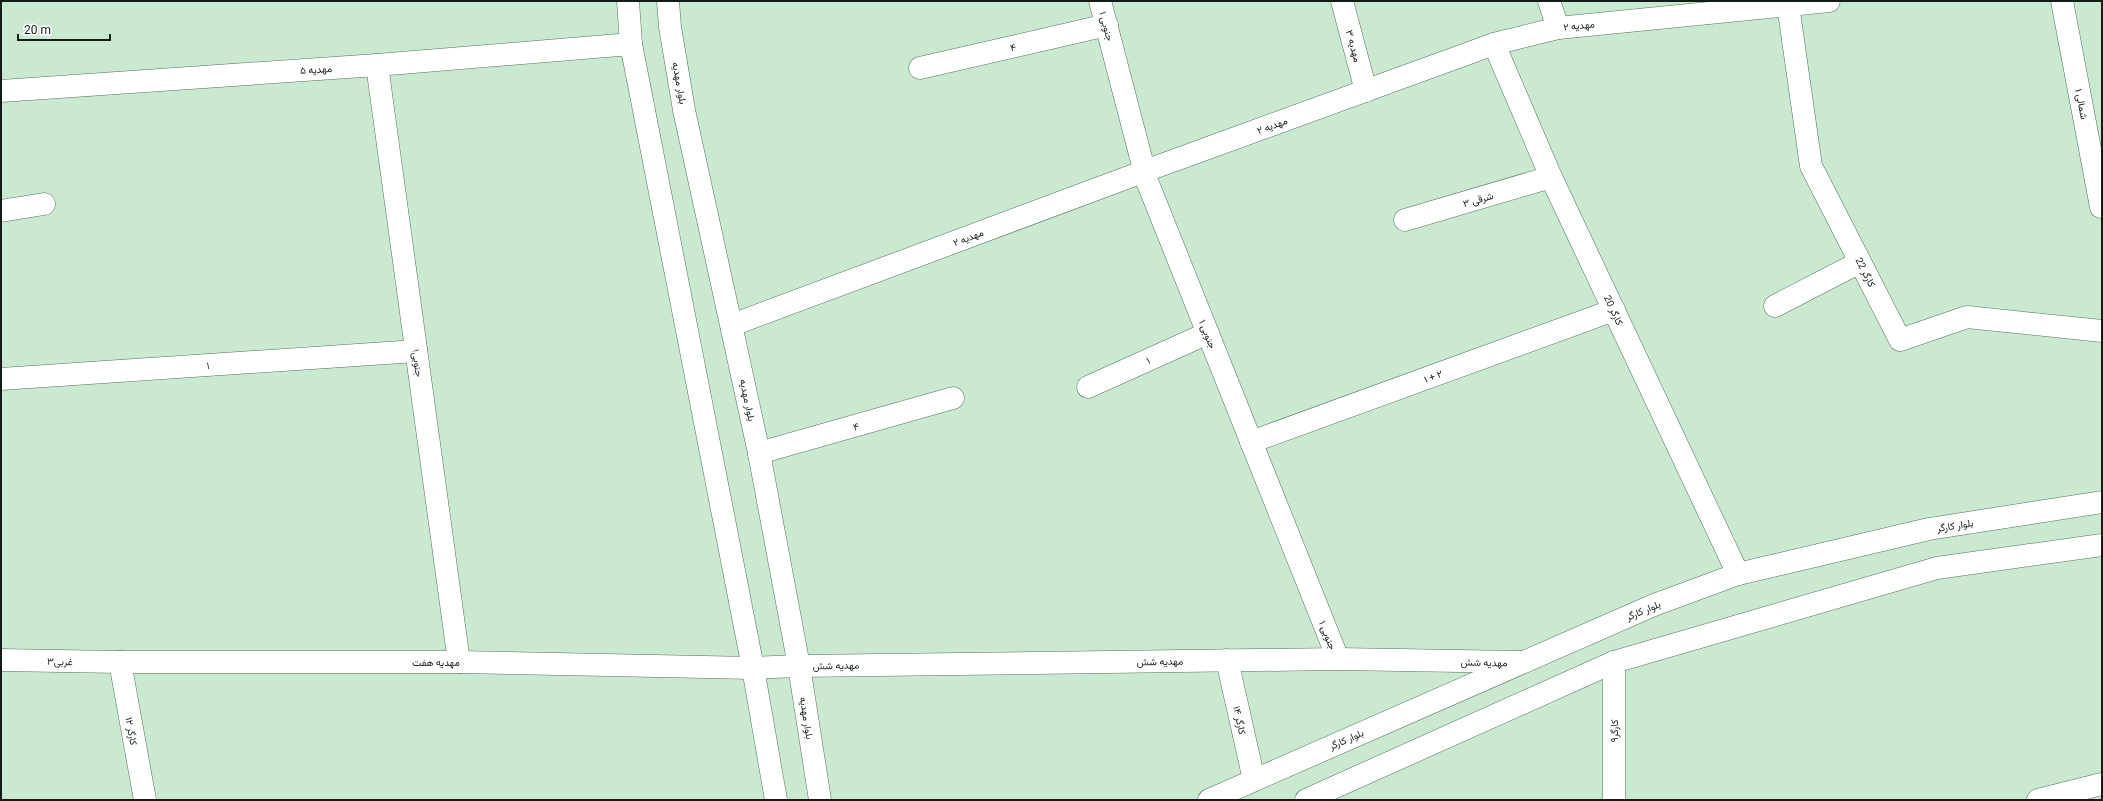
<svg xmlns="http://www.w3.org/2000/svg" width="2103" height="801" font-family="Roboto,Vazirmatn,sans-serif">
<rect width="100%" height="100%" fill="#cae9d0"/>
<g fill="none" stroke-linecap="round" stroke-linejoin="round">
<defs>
<g id="street">
<path d="M1100,1L1147,181L1338,659"/>
<path d="M1342,1L1366,91"/>
<path d="M1549,1L1558,28"/>
<path d="M2062,1L2101,207"/>
<path d="M1788,5L1811,166L1900,340L1967,317L2102,331"/>
<path d="M1494,44L1551,177L1738,574"/>
<path d="M377,65L459,662"/>
<path d="M920,68L1107,25"/>
<path d="M1,91L377,65L631,44"/>
<path d="M1,211L44,204"/>
<path d="M1405,220L1551,177"/>
<path d="M1775,306L1860,262"/>
<path d="M732,325L1145,171L1494,44L1558,28L1829,1"/>
<path d="M1,379L416,351"/>
<path d="M1088,387L1208,333"/>
<path d="M1251,442L1614,310"/>
<path d="M759,453L953,398"/>
<path d="M1,660L120,662H459L753,668L799,666L1338,659L1521,662"/>
<path d="M1227,660L1254,780"/>
<path d="M120,662L145,800"/>
<path d="M1614,662V800"/>
<path d="M2038,800L2102,784"/>
</g>
<g id="secondary">
<path d="M628,1L631,44L753,668L776,800"/>
<path d="M668,1L670,27L684,110L759,453L799,666L820,800"/>
<path d="M1209,800L1654,605L1738,574L1929,529L2102,502"/>
<path d="M1306,800L1614,662L1937,568L2102,545"/>
</g>
</defs>
<use href="#street" stroke="#55715b" stroke-width="23"/>
<use href="#secondary" stroke="#55715b" stroke-width="23"/>
<use href="#street" stroke="#fff" stroke-width="22"/>
<use href="#secondary" stroke="#fff" stroke-width="22"/>
</g>
<g text-anchor="middle" stroke-width="3.5" stroke-linejoin="round" paint-order="stroke">
<g font-size="10" fill="#121e15" stroke="#fff">
<text transform="translate(1579 25) rotate(-6)" y="4">مهدیه ۲</text>
<text transform="translate(1107 26) rotate(75)" y="4">۱ جنوبی</text>
<text transform="translate(1354 46) rotate(75)" y="4">مهدیه ۳</text>
<text transform="translate(1013 47) rotate(-13)" y="4">۴</text>
<text transform="translate(316 69) rotate(-4)" y="4">مهدیه ۵</text>
<text transform="translate(680 83) rotate(80)" y="4">بلوار مهدیه</text>
<text transform="translate(2082 104) rotate(79)" y="4">۱ شمالی</text>
<text transform="translate(1272 125) rotate(-20)" y="4">مهدیه ۲</text>
<text transform="translate(1478 199) rotate(-16)" y="4">۳ شرقی</text>
<text transform="translate(968 237) rotate(-21)" y="4">مهدیه ۲</text>
<text transform="translate(1866 272) rotate(63)" y="4">کارگر 22</text>
<text transform="translate(1614 310) rotate(65)" y="4">کارگر 20</text>
<text transform="translate(1208 334) rotate(68)" y="4">۱ جنوبی</text>
<text transform="translate(1148 360) rotate(-24)" y="4">۱</text>
<text transform="translate(418 363) rotate(82)" y="4">جنوبی۱</text>
<text transform="translate(208 365) rotate(-4)" y="4">۱</text>
<text transform="translate(1433 376) rotate(-20)" y="4">۱ + ۲</text>
<text transform="translate(748 400) rotate(78)" y="4">بلوار مهدیه</text>
<text transform="translate(856 426) rotate(-16)" y="4">۴</text>
<text transform="translate(1955 525) rotate(-9)" y="4">بلوار کارگر</text>
<text transform="translate(1643 610) rotate(-23)" y="4">بلوار کارگر</text>
<text transform="translate(1328 635) rotate(68)" y="4">۱ جنوبی</text>
<text transform="translate(60 661) rotate(1)" y="4">غربی۳</text>
<text transform="translate(1160 661) rotate(-1)" y="4">مهدیه شش</text>
<text x="436" y="666">مهدیه هفت</text>
<text transform="translate(1484 662) rotate(1)" y="4">مهدیه شش</text>
<text transform="translate(836 665) rotate(-1)" y="4">مهدیه شش</text>
<text transform="translate(807 718) rotate(81)" y="4">بلوار مهدیه</text>
<text transform="translate(1240 720) rotate(78)" y="4">کارگر ۱۴</text>
<text transform="translate(132 731) rotate(80)" y="4">کارگر ۱۲</text>
<text transform="translate(1614 731) rotate(-90)" y="4">کارگر۹</text>
<text transform="translate(1346 739) rotate(-24)" y="4">بلوار کارگر</text>
</g>
</g>
<rect width="2103" height="801" fill="none" stroke="#121e15" stroke-width="4"/>
<path d="M18 34v6h92v-6" fill="none" stroke="#121e15" stroke-width="2"/>
<text x="24" y="34" font-size="12" fill="#121e15" stroke="#ffffff" stroke-width="3" paint-order="stroke">20 m</text>
</svg>
